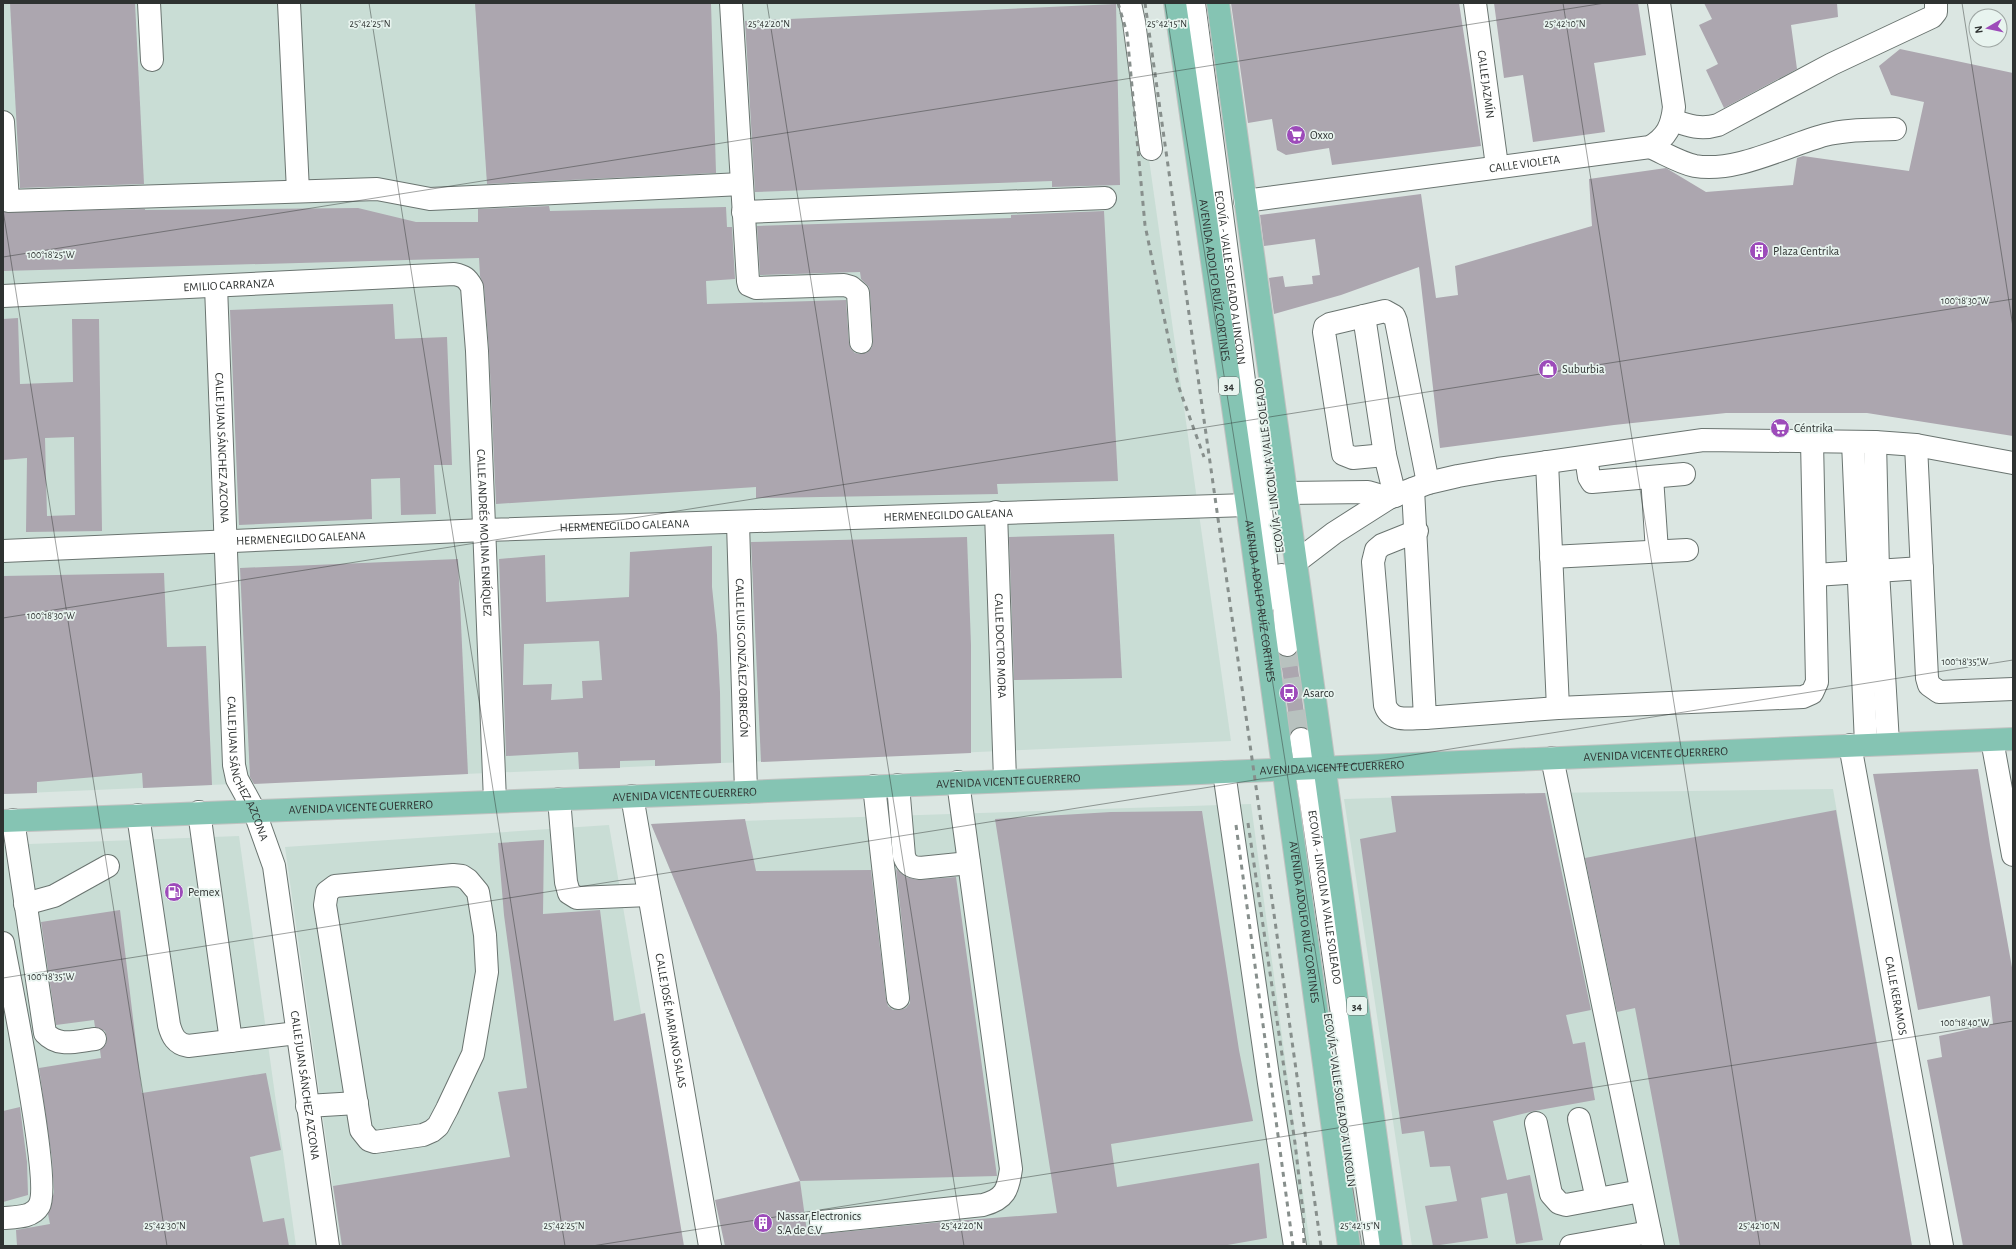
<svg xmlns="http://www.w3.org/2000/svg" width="2016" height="1249" font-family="'Alegreya Sans',sans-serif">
<rect width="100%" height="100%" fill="#dbe6e2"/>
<g fill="#c9ddd5">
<path d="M3,3H1127L1231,741L3,794Z"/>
<path d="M1833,789L1912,1246H1412L1344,799L1545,793Z"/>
<path d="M1251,804L1310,1246H807L800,1181L651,824Z"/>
<path d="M609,825L681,1246H341L285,847Z"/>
<path d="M239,836L296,1246H3V845Z"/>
</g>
<g fill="#aca6af" fill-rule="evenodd">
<path d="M10,3H135L144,184L20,188Z"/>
<path d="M475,3H711L716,173L487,184Z"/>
<path d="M1231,3H1459L1481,146L1332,165L1329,148L1286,155L1277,150L1272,119L1248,123Z"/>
<path d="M1494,3H1638L1646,55L1594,63L1605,132L1533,142L1523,75L1504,78Z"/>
<path d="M1704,3H1837L1838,17L1791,25L1797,69L1724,108L1706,70L1718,64L1699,25L1712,19Z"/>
<path d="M1116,4L1120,185L1052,187V181L755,192L745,21Z"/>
<path d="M1900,49L2013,73V436L1867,413H1726L1614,425L1440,448L1419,267L1341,295L1274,314L1269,278L1283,276L1285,287L1313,284L1312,276L1320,275L1315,239L1264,246L1260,215L1421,194L1436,298L1458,295L1455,266L1592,226L1589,179L1666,168L1706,192L1793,185L1797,158L1803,156L1909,171L1924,102L1891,95L1879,66Z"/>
<path d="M549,206L550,211L726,207L727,227H732L735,279L706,281L707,304L846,300L849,343L851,349L855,353L861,354L868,352L872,347L873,341L870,292L869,287L861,279L860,272L760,275L757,226L1011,218V215L1104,211L1118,481L997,484L998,494L756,498V487L496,504L489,350L484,286L480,276L479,258L3,271V212L145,209V210L358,208L416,222H478V209Z"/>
<path d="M393,304L395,339L447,337L452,465H434L436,514L401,515L400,478L371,479L372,519L239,525L230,310Z"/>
<path d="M18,318L20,384L73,382L72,319H99L102,531L26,532L27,458L3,460V319ZM74,437L75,515L47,516L45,438Z"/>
<path d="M1114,534L1122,678L1014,680L1009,537Z"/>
<path d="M967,537L971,645V753L761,762L751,542Z"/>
<path d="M712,546V587L717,635L720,692L721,763L655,766V760L620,761V768L579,769L578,752L506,756L499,559L545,555L546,602L629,597L630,552ZM599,641L602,680L582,681L583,698L551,700L552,684L523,685L524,644Z"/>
<path d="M458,559L468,774L254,784L250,777L240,568Z"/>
<path d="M164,573L167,647L206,646L212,785L143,788L142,773L37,782V793L3,794V576Z"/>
<path d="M1296,653L1306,728L1298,727L1291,732L1280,655L1288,657Z"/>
<path d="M1978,769L1990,845L2013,973V1246H1963L1927,1060L1942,1057L1939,1036L1993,1024L1990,996L1918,1010L1873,774Z"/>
<path d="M1545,793L1591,1010L1566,1015L1573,1044L1585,1042L1595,1100L1534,1111L1493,1121L1507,1180L1530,1175L1543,1240L1516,1244L1507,1193L1481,1198L1488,1238L1433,1246L1425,1206L1457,1201L1450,1166L1430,1167L1424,1131L1402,1134L1360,839L1396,832L1391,796Z"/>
<path d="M1836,810L1912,1246H1680L1635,1008L1617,1012L1585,858Z"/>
<path d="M1202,811L1239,1050L1253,1121L1111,1144L1117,1187L1259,1163L1267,1238L1222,1246H725L715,1200L800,1181L807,1232H813L822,1234L941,1222L1057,1213L995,819L1111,812Z"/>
<path d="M745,819L756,871L871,870L886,999L888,1006L893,1010H900L906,1008L910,1003V997L896,869L906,877L918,880L956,877L997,1176L800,1181L651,824Z"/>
<path d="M544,840L543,914L600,910L614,1021L645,1013L684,1246H342L333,1186L510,1157L498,1092L527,1088L504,915L498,843Z"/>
<path d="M120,910L142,1093L266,1073L281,1150L250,1157L263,1222L284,1218L289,1246H17L16,1230L50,1224L48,1214L54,1192L52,1159L39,1068L101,1058L100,1050L106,1044L107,1038L105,1031L95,1027L94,1020L56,1025L41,922Z"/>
<path d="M20,1107L27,1162L28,1195L3,1202V1111Z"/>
</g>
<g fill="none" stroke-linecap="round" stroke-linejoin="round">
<path stroke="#b8c2bf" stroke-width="22" stroke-dasharray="22 11" stroke-linecap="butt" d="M1287,645L1301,739"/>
<defs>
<g id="minor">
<path d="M149,3L152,60"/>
<path d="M289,3L298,191"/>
<path d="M731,3L748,281L749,285L756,288L844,285L851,287L858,293L861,342"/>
<path d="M1130,3L1134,22L1151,149"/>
<path id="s1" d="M1194,3L1261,509L1270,599"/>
<path id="s2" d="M1475,3L1497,166"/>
<path d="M1672,120C1689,126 1701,130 1718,125L1832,64L1932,17L1936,12V3"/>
<path d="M3,122L8,201L377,189L430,199L742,184"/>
<path d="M1650,147C1664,153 1680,163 1695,166C1736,173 1785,146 1825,135C1847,129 1872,130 1895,129"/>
<path id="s3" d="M1245,201L1650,147C1667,137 1672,126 1674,107L1659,3"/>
<path d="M743,212L1105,198"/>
<path id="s4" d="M216,286L234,765L237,779L254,810L274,866L328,1246"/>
<path id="s5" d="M3,296L454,274C464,276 467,278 472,287L477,351L495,801"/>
<path d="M1364,316L1385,455L1395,496"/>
<path d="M1853,442L1866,744"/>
<path d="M1875,442L1878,571L1888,743"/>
<path d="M1916,445L1927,678L1929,685L1939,692L2013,689"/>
<path d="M1385,455L1353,458L1343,454L1324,332L1325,327L1330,324L1385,311L1394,316L1396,321L1428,483"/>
<path d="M1586,457L1589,477L1592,482L1684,474"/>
<path d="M1547,462L1558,708"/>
<path d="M1652,477L1657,551"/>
<path d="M1413,489L1425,718L1558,708L1803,697L1812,693L1817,682L1812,441"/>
<path d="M1287,493L1368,492L1389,498"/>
<path id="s6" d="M996,512L1005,780"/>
<path id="s7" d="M738,523L746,792"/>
<path d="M1417,531L1382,545L1376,550L1373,562L1385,705C1391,723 1409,718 1425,718"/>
<path id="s8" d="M3,551L485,530L1247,505"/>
<path d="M1551,557L1687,550"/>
<path d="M1296,562L1334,533L1389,498L1428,483L1458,476L1498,469L1682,443L1703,440L1875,442L1916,445L2013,463"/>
<path d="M1282,575L1287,645"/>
<path d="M1815,575L1922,568"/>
<path id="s9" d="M1301,739L1306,768L1376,1246"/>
<path d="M1992,740L2013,855"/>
<path id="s10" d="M1850,745L1942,1246"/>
<path d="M1552,758L1653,1246"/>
<path d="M1224,772L1269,1083L1295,1246"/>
<path d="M898,785L904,856C907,865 911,867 920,868L969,863"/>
<path d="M874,786L898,998"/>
<path id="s11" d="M632,796L710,1246"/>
<path d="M559,799L566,882L569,893L577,898L649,895"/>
<path d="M199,812L231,1041"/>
<path d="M138,815L169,1025C172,1036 176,1044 188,1046L297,1033"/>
<path d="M13,820L45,1033C59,1048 76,1041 95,1039"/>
<path d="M453,875L462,876L468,880L478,892L485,935L487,972L473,1054L447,1109L438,1126L432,1131L423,1135L375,1142L369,1140L361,1130L325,905L327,892L335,886Z"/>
<path d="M25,904L54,896L108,866"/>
<path d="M3,943C10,981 52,1184 39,1206C32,1218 15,1217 3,1218"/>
<path d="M307,1106L357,1103"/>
<path d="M1579,1119L1597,1199"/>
<path d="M1536,1123L1551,1194L1559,1203L1566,1205L1641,1191"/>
<path d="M821,1222L983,1205C1005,1199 1008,1190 1011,1169L958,782"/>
<path d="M1571,1246L1650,1232"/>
</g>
<g id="major">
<path id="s12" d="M1175,3L1247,505L1349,1246"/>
<path d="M1218,3L1391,1246"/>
<path id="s13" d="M3,821L746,792L2013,739"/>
</g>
</defs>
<use href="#minor" stroke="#6a7470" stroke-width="24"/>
<use href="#major" stroke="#c0c2c1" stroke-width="24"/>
<use href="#minor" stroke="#fff" stroke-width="22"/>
<use href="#major" stroke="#85c4b3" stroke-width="22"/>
<g stroke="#878f8c" stroke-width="3" stroke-dasharray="5 5" stroke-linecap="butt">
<path d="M1118,3L1127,33L1145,225L1178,385L1204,457"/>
<path d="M1145,3L1321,1246"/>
<path d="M1248,823L1295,1143L1303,1212"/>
<path d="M1236,825L1293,1246"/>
<path d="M1303,1208L1304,1246"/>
</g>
</g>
<path fill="none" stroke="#2e3231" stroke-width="1" stroke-opacity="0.45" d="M369,3L565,1246M767,3L964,1246M1165,3L1362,1246M1563,3L1760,1246M1962,3L2013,327M3,210L167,1246M3,257L1605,3M3,618L2013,299M3,978L2013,660M592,1246L2013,1021"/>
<defs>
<symbol id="supermarket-disc" viewBox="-11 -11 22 22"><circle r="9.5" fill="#9d4bba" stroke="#e8f4ef"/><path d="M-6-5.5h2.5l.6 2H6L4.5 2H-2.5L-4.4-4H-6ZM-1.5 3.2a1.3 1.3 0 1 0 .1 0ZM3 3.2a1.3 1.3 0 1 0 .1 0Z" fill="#fff"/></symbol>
<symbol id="building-disc" viewBox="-11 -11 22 22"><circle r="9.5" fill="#9d4bba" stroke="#e8f4ef"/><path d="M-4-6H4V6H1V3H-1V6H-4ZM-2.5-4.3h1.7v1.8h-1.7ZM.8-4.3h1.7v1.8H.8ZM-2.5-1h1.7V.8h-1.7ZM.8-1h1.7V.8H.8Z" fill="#fff"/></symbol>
<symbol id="shop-disc" viewBox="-11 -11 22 22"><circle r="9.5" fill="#9d4bba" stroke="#e8f4ef"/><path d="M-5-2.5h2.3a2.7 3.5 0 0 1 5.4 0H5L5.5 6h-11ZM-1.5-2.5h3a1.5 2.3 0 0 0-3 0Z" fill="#fff"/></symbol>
<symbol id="bus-disc" viewBox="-11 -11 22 22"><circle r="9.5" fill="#9d4bba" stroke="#e8f4ef"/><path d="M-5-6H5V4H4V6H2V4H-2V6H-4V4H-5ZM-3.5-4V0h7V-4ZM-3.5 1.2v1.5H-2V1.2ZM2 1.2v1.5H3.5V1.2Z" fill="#fff"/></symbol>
<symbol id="fuel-disc" viewBox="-11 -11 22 22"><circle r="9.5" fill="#9d4bba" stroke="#e8f4ef"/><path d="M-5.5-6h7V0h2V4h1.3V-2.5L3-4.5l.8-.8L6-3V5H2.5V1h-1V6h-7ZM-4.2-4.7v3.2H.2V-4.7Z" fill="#fff"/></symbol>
</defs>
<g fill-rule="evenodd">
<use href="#supermarket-disc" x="1285" y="124" width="22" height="22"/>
<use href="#building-disc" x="1748" y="240" width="22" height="22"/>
<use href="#shop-disc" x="1537" y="358" width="22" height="22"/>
<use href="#supermarket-disc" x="1769" y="417" width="22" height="22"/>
<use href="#bus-disc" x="1278" y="682" width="22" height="22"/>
<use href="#fuel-disc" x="163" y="881" width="22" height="22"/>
<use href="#building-disc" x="752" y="1212" width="22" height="22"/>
</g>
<g text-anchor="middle" stroke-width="3.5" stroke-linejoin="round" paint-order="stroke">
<g fill="#e8f4ef" stroke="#666c6a" stroke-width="1">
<rect x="1219" y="377" width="20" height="18" rx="3"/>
<rect x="1347" y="997" width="20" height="18" rx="3"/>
</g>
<g font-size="11" font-weight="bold" fill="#2e3231">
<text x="1229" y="390">34</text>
<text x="1357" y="1010">34</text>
</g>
<g font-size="12" fill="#2e3231" stroke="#e8f4ef">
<text dy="4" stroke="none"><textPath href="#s2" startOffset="82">CALLE JAZMÍN</textPath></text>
<text dy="4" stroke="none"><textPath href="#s3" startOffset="282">CALLE VIOLETA</textPath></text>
<text dy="4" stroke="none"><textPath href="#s1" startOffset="277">ECOVÍA - VALLE SOLEADO A LINCOLN</textPath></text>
<text dy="4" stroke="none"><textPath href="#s12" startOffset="280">AVENIDA ADOLFO RUÍZ CORTINES</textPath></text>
<text dy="4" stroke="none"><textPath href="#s5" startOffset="226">EMILIO CARRANZA</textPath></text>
<text dy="4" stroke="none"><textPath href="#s4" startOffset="162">CALLE JUAN SÁNCHEZ AZCONA</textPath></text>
<text transform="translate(1269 466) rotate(-97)" y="4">ECOVÍA - LINCOLN A VALLE SOLEADO</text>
<text dy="4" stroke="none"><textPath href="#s8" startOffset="946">HERMENEGILDO GALEANA</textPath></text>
<text dy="4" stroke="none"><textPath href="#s8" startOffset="622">HERMENEGILDO GALEANA</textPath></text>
<text dy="4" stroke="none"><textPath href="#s5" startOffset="721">CALLE ANDRÉS MOLINA ENRÍQUEZ</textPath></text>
<text dy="4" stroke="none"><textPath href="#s8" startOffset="298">HERMENEGILDO GALEANA</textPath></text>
<text dy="4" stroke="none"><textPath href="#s12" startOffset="604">AVENIDA ADOLFO RUÍZ CORTINES</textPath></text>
<text dy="4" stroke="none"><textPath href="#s6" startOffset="134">CALLE DOCTOR MORA</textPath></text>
<text dy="4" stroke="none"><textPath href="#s7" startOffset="135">CALLE LUIS GONZÁLEZ OBREGÓN</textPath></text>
<text dy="4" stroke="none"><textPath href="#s13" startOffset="1654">AVENIDA VICENTE GUERRERO</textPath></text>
<text dy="4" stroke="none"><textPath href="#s13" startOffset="1330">AVENIDA VICENTE GUERRERO</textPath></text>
<text dy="4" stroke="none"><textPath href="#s4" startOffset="486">CALLE JUAN SÁNCHEZ AZCONA</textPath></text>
<text dy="4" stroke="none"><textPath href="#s13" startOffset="1006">AVENIDA VICENTE GUERRERO</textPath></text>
<text dy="4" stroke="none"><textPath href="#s13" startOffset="682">AVENIDA VICENTE GUERRERO</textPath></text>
<text dy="4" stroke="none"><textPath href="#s13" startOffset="358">AVENIDA VICENTE GUERRERO</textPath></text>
<text dy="4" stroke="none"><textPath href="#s9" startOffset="160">ECOVÍA - LINCOLN A VALLE SOLEADO</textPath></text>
<text dy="4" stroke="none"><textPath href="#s12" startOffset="928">AVENIDA ADOLFO RUÍZ CORTINES</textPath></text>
<text dy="4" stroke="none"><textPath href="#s10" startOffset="255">CALLE KERAMOS</textPath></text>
<text dy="4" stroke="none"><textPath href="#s11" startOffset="228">CALLE JOSÉ MARIANO SALAS</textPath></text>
<text dy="4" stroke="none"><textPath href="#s4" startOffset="810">CALLE JUAN SÁNCHEZ AZCONA</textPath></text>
<text transform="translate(1340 1100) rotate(82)" y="4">ECOVÍA - VALLE SOLEADO A LINCOLN</text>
</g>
<g font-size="12" fill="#2e3231" stroke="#e8f4ef" text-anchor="start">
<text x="1310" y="139">Oxxo</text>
<text x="1773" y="255">Plaza Centrika</text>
<text x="1562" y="373">Suburbia</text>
<text x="1794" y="432">Céntrika</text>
<text x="1303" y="697">Asarco</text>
<text x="188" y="896">Pemex</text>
<text x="777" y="1220">Nassar Electronics<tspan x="777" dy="14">S.A de C.V</tspan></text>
</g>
</g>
<g font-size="10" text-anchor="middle" fill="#2e3231" stroke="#e8f4ef" stroke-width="3.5" stroke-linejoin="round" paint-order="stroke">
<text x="370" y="27">25°42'25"N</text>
<text x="769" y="27">25°42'20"N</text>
<text x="1167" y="27">25°42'15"N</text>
<text x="1565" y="27">25°42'10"N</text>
<text x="51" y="258">100°18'25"W</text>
<text x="1965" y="304">100°18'30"W</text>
<text x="51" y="619">100°18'30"W</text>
<text x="1965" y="665">100°18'35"W</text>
<text x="51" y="980">100°18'35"W</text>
<text x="1965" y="1026">100°18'40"W</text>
<text x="165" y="1229">25°42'30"N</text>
<text x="564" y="1229">25°42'25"N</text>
<text x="962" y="1229">25°42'20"N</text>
<text x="1360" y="1229">25°42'15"N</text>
<text x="1759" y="1229">25°42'10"N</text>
</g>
<rect width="2016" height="1249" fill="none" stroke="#2e3231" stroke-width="8"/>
<g transform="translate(1988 28) rotate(261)"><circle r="19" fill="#e8f4ef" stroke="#9ea6a3"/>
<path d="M0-3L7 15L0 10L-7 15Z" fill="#9d4bba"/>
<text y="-6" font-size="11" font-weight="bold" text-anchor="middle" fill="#2e3231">N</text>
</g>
</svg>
